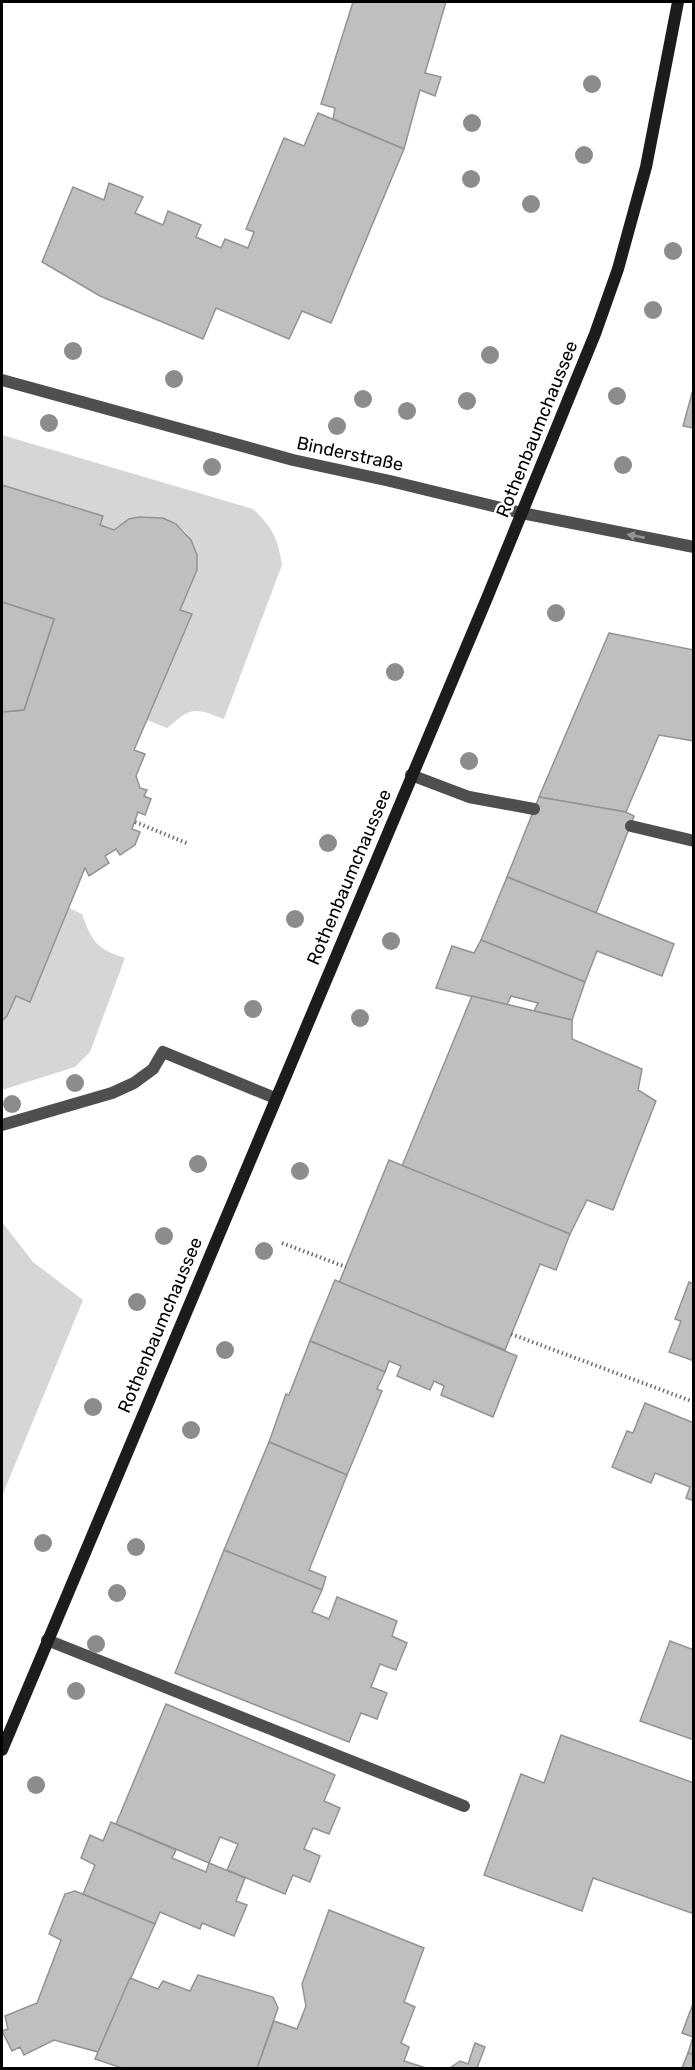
<svg xmlns="http://www.w3.org/2000/svg" width="695" height="2070" font-family="Rubik,sans-serif">
<rect width="100%" height="100%" fill="#fff"/>
<g fill="#d6d6d6">
<path d="M2,435L253,509C273,528 278,539 282,565L224,719C194,707 191,707 167,728L147,720L192,615L180,610C187,593 199,575 197,557C192,516 141,506 114,530L100,525L102,516L2,485Z"/>
<path d="M69,908L82,914C92,942 97,949 125,958L90,1052L75,1067L2,1090V1021L7,1016L16,996L30,1002Z"/>
<path d="M2,1222L33,1262L83,1300L2,1496Z"/>
</g>
<g fill="#bfbfbf" stroke="#939393" stroke-width="1.5">
<path d="M353,2H446L425,73L441,77L435,96L420,90L404,149L333,119L335,108L321,104Z"/>
<path d="M318,113L404,149L331,323L302,311L289,339L216,308L203,339L100,296L42,262L73,187L104,200L109,183L143,197L135,213L163,225L168,211L201,225L196,237L221,248L225,239L248,248L254,232L246,229L284,138L304,146Z"/>
<path d="M694,386V428L683,426Z"/>
<path d="M2,485L103,516L100,525L114,530L129,519L139,517L163,518L176,524L191,540L197,555V570L180,610L192,614L134,750L145,754L136,776L140,788L147,790L144,796L151,799L145,815L138,812L132,829L140,832L135,845L120,855L116,849L105,856L109,863L89,876L85,868L30,1002L16,996L7,1016L2,1021V712L24,710L54,619L2,602Z"/>
<path d="M2,602L54,619L24,710L2,712Z"/>
<path d="M609,633L694,650V741L659,735L626,812L539,797Z"/>
<path d="M539,797L626,812L634,816L596,913L507,877Z"/>
<path d="M507,877L674,944L662,976L597,951L585,982L481,940Z"/>
<path d="M481,940L585,982L572,1020L534,1011L538,1003L511,996L507,1005L436,988L452,946L474,953Z"/>
<path d="M472,996L572,1020V1039L642,1069L638,1090L656,1101L613,1210L587,1200L570,1234L402,1166Z"/>
<path d="M389,1160L570,1234L556,1270L540,1264L505,1350L339,1283Z"/>
<path d="M335,1280L517,1356L493,1417L441,1395L444,1386L434,1381L430,1390L397,1376L401,1366L389,1361L385,1372L310,1341Z"/>
<path d="M689,1282L694,1284V1361L669,1352L681,1321L675,1319Z"/>
<path d="M310,1341L385,1372L377,1389L382,1391L347,1475L269,1442L286,1394L289,1395Z"/>
<path d="M645,1403L694,1423V1501L686,1498L690,1487L655,1473L651,1483L612,1467L627,1431L633,1433Z"/>
<path d="M269,1442L347,1475L309,1570L326,1577L322,1590L224,1550Z"/>
<path d="M224,1550L322,1590L312,1612L329,1619L337,1597L397,1621L392,1636L407,1643L396,1670L380,1664L371,1687L387,1693L377,1719L361,1713L349,1742L175,1673Z"/>
<path d="M670,1641L694,1650V1740L640,1721Z"/>
<path d="M166,1704L335,1775L324,1801L340,1808L329,1834L313,1828L304,1849L320,1856L310,1882L293,1875L285,1894L227,1870L238,1844L220,1837L209,1863L116,1824Z"/>
<path d="M561,1735L694,1783V1914L593,1878L582,1911L484,1875L521,1774L544,1783Z"/>
<path d="M111,1822L176,1850L172,1858L206,1872L209,1863L245,1878L236,1901L247,1905L234,1936L202,1923L200,1929L160,1912L155,1924L83,1894L95,1865L81,1858L90,1835L103,1841Z"/>
<path d="M75,1891L155,1924L98,2052L54,2040L24,2055L20,2047L12,2051L2,2031L8,2029L5,2016L37,2003L61,1940L49,1934L65,1894Z"/>
<path d="M329,1910L424,1948L404,2002L415,2007L401,2043L409,2047L404,2061L426,2068H257L274,2021L297,2029L306,2006L302,1984Z"/>
<path d="M198,1975L273,1997L278,2008L257,2068H122L95,2059L130,1978L158,1989L163,1981L190,1991Z"/>
<path d="M694,2001V2055L688,2053L693,2037L682,2033Z"/>
<path d="M475,2043L485,2047L477,2068H450L460,2061L468,2064Z"/>
<path d="M688,2053L694,2055V2068H682Z"/>
</g>
<g fill="none" stroke-linecap="round" stroke-linejoin="round">
<g stroke="#717171" stroke-width="4" stroke-dasharray="1.5 3" stroke-linecap="butt">
<path d="M135,822L189,844"/>
<path d="M282,1243L346,1267"/>
<path d="M511,1334L694,1402"/>
</g>
<g stroke="#4f4f4f" stroke-width="12">
<path d="M411,775L469,797L534,809"/>
<path d="M631,826L694,841"/>
<path d="M2,1125L112,1093L134,1083L153,1069L163,1052L275,1098"/>
<path d="M47,1640L464,1806"/>
</g>
<path stroke="#4f4f4f" stroke-width="12" d="M2,380L293,460L390,481L522,513L694,547"/>
<path stroke="#1c1c1c" stroke-width="12" d="M2,1750L487,598L595,334L618,269L646,167L678,2"/>
</g>
<g fill="#8c8c8c">
<circle cx="592" cy="84" r="9"/>
<circle cx="472" cy="123" r="9"/>
<circle cx="584" cy="155" r="9"/>
<circle cx="471" cy="179" r="9"/>
<circle cx="531" cy="204" r="9"/>
<circle cx="673" cy="251" r="9"/>
<circle cx="653" cy="310" r="9"/>
<circle cx="73" cy="351" r="9"/>
<circle cx="490" cy="355" r="9"/>
<circle cx="174" cy="379" r="9"/>
<circle cx="617" cy="396" r="9"/>
<circle cx="363" cy="399" r="9"/>
<circle cx="467" cy="401" r="9"/>
<circle cx="407" cy="411" r="9"/>
<circle cx="49" cy="423" r="9"/>
<circle cx="337" cy="426" r="9"/>
<circle cx="623" cy="465" r="9"/>
<circle cx="212" cy="467" r="9"/>
<circle cx="556" cy="613" r="9"/>
<circle cx="395" cy="672" r="9"/>
<circle cx="469" cy="761" r="9"/>
<circle cx="328" cy="843" r="9"/>
<circle cx="295" cy="919" r="9"/>
<circle cx="391" cy="941" r="9"/>
<circle cx="253" cy="1009" r="9"/>
<circle cx="360" cy="1018" r="9"/>
<circle cx="75" cy="1083" r="9"/>
<circle cx="12" cy="1104" r="9"/>
<circle cx="198" cy="1164" r="9"/>
<circle cx="300" cy="1171" r="9"/>
<circle cx="164" cy="1236" r="9"/>
<circle cx="264" cy="1251" r="9"/>
<circle cx="137" cy="1302" r="9"/>
<circle cx="225" cy="1350" r="9"/>
<circle cx="93" cy="1407" r="9"/>
<circle cx="191" cy="1430" r="9"/>
<circle cx="43" cy="1543" r="9"/>
<circle cx="136" cy="1547" r="9"/>
<circle cx="117" cy="1593" r="9"/>
<circle cx="96" cy="1644" r="9"/>
<circle cx="76" cy="1691" r="9"/>
<circle cx="36" cy="1785" r="9"/>
</g>
<defs><path id="oneway-solid" d="M-6-.8H1V-3.2L6.5 0L1 3.2V.8H-6Z" transform="scale(1.5)"/></defs>
<use fill="#959595" href="#oneway-solid" transform="translate(636 536) rotate(-169)"/>
<g text-anchor="middle" stroke-width="5" stroke-linejoin="round" paint-order="stroke">
<g font-size="18" fill="#000" stroke="#fff">
<text transform="translate(537 429) rotate(-68)" y="6">Rothenbaumchaussee</text>
<text transform="translate(350 454) rotate(12)" y="6">Binderstraße</text>
<text transform="translate(349 877) rotate(-67)" y="6">Rothenbaumchaussee</text>
<text transform="translate(160 1325) rotate(-67)" y="6">Rothenbaumchaussee</text>
</g>
</g>
<rect width="695" height="2070" fill="none" stroke="#000000" stroke-width="6"/>
</svg>
